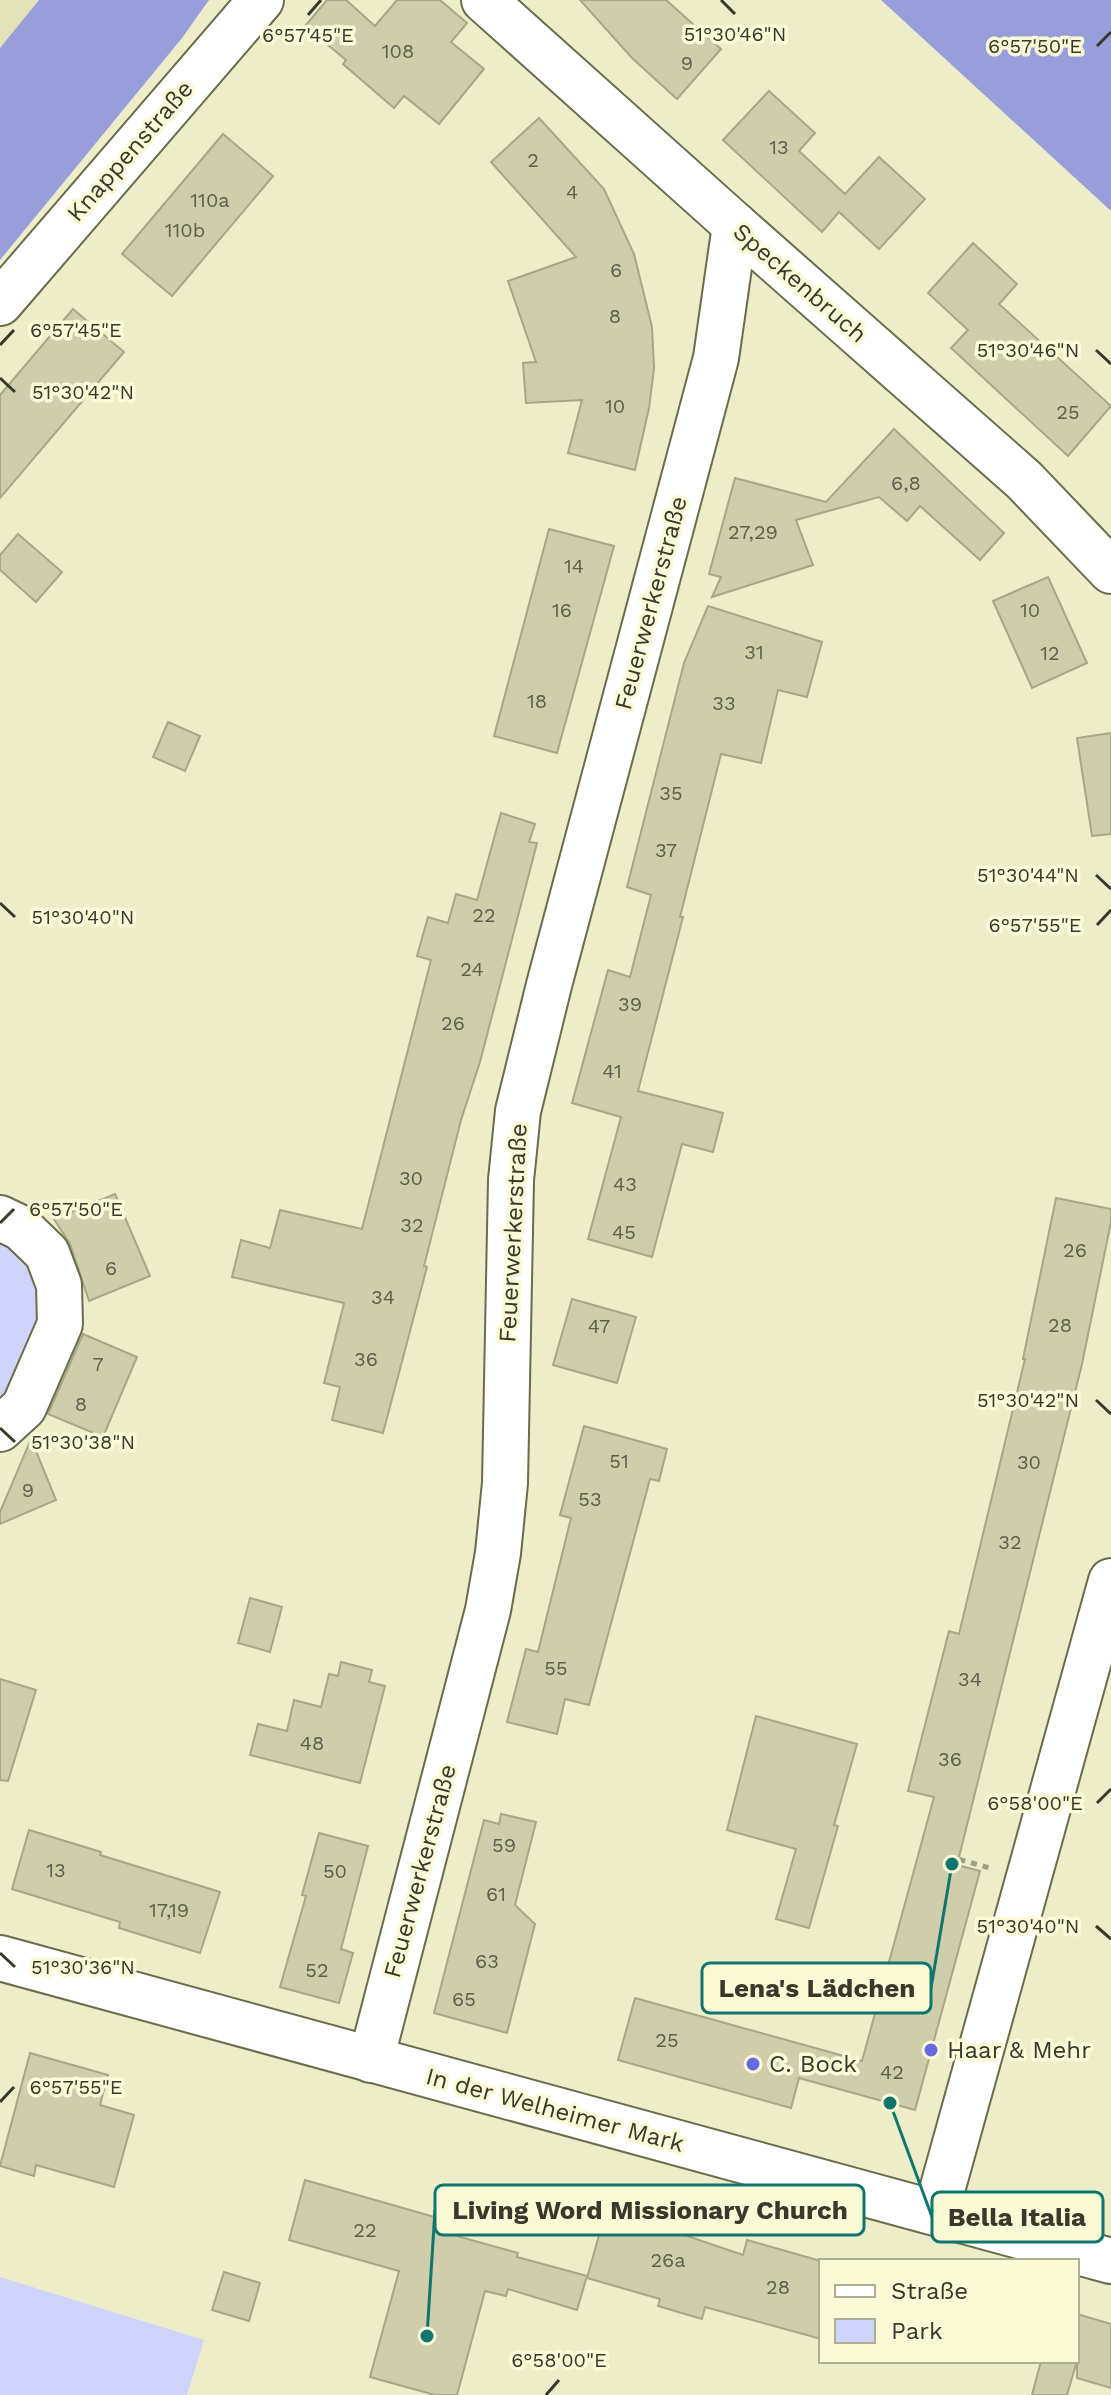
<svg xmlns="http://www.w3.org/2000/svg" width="1111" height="2395" font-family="'Work Sans',sans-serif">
<rect width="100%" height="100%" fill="#ededca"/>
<path fill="#e2e1b7" d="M0,0H39L0,48Z"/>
<g fill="#cfd4fb">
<path d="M0,1237L9,1240L48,1290L44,1324L0,1410Z"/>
<path d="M0,2277L204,2340L187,2395H0Z"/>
</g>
<g fill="#989ed9">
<path d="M39,0H209L182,38L0,260V48Z"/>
<path d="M881,0H1111V211Z"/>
</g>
<g fill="#cfceac" stroke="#a7a786" stroke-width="2">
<path d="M327,0H346L375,26L397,0H440L467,23L451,42L484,69L439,124L404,96L394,108L343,64L346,60L305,26Z"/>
<path d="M580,0H666L721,49L677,99L632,58Z"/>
<path d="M769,91L815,133L799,151L845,194L879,157L925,199L879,249L839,212L822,232L723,140Z"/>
<path d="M539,118L604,189L634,254L652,327L654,368L649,408L635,470L568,453L582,400L526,403L523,363L536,362L508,281L576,257L491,162Z"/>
<path d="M223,134L273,176L172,296L122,254Z"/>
<path d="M973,243L1017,284L999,304L1111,406L1068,456L951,348L968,330L928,293Z"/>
<path d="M73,309L124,352L0,498V395Z"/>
<path d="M894,429L1004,533L980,560L920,506L907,521L879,497L796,520L813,565L712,597L721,577L709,574L735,478L826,502Z"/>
<path d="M549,529L614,546L557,753L494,736Z"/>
<path d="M18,534L62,572L36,602L0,570V555Z"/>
<path d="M1048,577L1087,663L1032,688L993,601Z"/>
<path d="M708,606L822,642L807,697L778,690L761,763L721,754L680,917H683L638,1091L723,1113L713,1152L682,1144L652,1257L588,1239L621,1117L572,1103L608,970L630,977L651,895L627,887L684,663Z"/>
<path d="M168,722L200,736L185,771L153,757Z"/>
<path d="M1111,733V834L1092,836L1077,738Z"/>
<path d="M501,813L535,824L529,842L537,843L480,1062L461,1120L424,1266L427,1267L383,1433L332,1420L340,1387L324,1383L344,1303L232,1277L241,1240L270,1248L280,1210L362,1229L431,960L417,956L428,917L448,923L456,894L477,900Z"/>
<path d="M115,1194L150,1276L89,1301L70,1244L54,1219Z"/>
<path d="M1056,1198L1111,1209V1222L1082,1364L957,1865L980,1871L915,2110L799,2078L791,2108L618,2060L635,1998L862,2061L934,1797L908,1791L949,1631L959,1634L1025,1359H1023Z"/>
<path d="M572,1299L636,1317L617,1383L553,1365Z"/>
<path d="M83,1334L137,1357L103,1437L48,1414Z"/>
<path d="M584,1426L667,1449L659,1481L650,1479L589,1705L565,1699L557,1734L507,1722L526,1649L538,1652L571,1518L560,1515Z"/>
<path d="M31,1439L56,1500L0,1524V1512Z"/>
<path d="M250,1598L282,1607L270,1652L238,1643Z"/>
<path d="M341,1662L372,1670L369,1682L385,1686L360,1783L250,1755L258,1724L287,1731L294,1700L321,1707L329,1674L338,1676Z"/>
<path d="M0,1679L36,1690L8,1781L0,1780Z"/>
<path d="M756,1716L857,1744L834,1825L838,1826L809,1928L776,1919L796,1849L727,1830Z"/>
<path d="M501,1814L536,1822L515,1905L535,1924L507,2033L434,2013L484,1820L499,1824Z"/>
<path d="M29,1830L101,1852L100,1855L220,1892L200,1953L119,1928L120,1922L12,1889Z"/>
<path d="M319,1833L368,1846L341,1949L353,1953L339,2003L280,1987L306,1896L302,1895Z"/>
<path d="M30,2053L108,2075L100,2105L134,2115L114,2187L36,2165L34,2176L0,2166Z"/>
<path d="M305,2180L438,2218L435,2230L518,2253L517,2257L587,2276L577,2310L508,2289L506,2296L485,2291L457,2395H435L370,2377L399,2271L289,2240Z"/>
<path d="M605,2214L648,2226L649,2223L743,2255L747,2240L821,2261V2339L705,2307L702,2319L658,2306L660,2299L587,2278Z"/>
<path d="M224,2272L260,2283L249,2321L212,2310Z"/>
<path d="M1077,2314L1111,2324V2388L1077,2378Z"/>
<path d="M1041,2361H1077L1067,2395H1032Z"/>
</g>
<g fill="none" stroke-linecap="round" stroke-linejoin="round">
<defs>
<g id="minor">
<path d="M484,0L735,225L1024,480L1111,571"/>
<path d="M0,303L261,0"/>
<path d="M0,1218L21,1228L47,1253L59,1285L60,1324L24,1407L0,1429"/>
<path d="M0,1958L1111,2261"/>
<path d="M371,2060L488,1610L498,1553L505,1483L511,1180L518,1111L549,985L716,358L735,225"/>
<path d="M936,2212L1111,1581"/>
</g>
</defs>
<use href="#minor" stroke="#6c6b4c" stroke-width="48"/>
<path stroke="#9d9d83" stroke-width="5" stroke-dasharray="6 6" stroke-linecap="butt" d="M952,1864L954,1858L990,1868"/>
<use href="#minor" stroke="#fff" stroke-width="44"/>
</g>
<path fill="none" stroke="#39392b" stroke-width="3" d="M721,0L735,14M308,15L321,0M1097,46L1111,32M0,345L14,330M1096,350L1111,364M0,378L15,392M1096,875L1111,889M0,903L15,917M1097,925L1111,910M0,1223L14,1209M1096,1400L1111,1414M0,1428L15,1442M1097,1803L1111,1789M1096,1926L1111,1939M0,1953L15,1967M0,2102L14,2087M546,2395L559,2380"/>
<g fill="#6967e1" stroke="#fafad7" stroke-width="3">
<circle cx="931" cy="2050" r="8"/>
<circle cx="753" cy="2064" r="8"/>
</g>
<g text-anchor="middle" stroke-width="7" stroke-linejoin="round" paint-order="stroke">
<g font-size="20" fill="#5e5e4b">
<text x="398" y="58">108</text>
<text x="687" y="70">9</text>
<text x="779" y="154">13</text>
<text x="533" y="167">2</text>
<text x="572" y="199">4</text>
<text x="210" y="207">110a</text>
<text x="185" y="237">110b</text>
<text x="616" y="277">6</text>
<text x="615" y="323">8</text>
<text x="615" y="413">10</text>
<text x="1068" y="419">25</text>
<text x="906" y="490">6,8</text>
<text x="753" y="539">27,29</text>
<text x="574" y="573">14</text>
<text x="562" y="617">16</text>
<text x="1030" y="617">10</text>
<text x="754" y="659">31</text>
<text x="1050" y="660">12</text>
<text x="537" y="708">18</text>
<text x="724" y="710">33</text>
<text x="671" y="800">35</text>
<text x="666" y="857">37</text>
<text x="484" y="922">22</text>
<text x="472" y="976">24</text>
<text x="630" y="1011">39</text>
<text x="453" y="1030">26</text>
<text x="612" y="1078">41</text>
<text x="411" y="1185">30</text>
<text x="625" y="1191">43</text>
<text x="412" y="1232">32</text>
<text x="624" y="1239">45</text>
<text x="1075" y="1257">26</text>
<text x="111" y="1275">6</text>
<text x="383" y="1304">34</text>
<text x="1060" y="1332">28</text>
<text x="599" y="1333">47</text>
<text x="366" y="1366">36</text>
<text x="98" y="1371">7</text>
<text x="81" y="1411">8</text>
<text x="619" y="1468">51</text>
<text x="1029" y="1469">30</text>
<text x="28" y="1497">9</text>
<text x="590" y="1506">53</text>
<text x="1010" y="1549">32</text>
<text x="556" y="1675">55</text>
<text x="970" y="1686">34</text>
<text x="312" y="1750">48</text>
<text x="950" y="1766">36</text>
<text x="504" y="1852">59</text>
<text x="56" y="1877">13</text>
<text x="335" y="1878">50</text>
<text x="496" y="1901">61</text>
<text x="169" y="1917">17,19</text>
<text x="487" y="1968">63</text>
<text x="317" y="1977">52</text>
<text x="464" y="2006">65</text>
<text x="667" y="2047">25</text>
<text x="892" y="2079">42</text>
<text x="365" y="2237">22</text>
<text x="668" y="2267">26a</text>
<text x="778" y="2294">28</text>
</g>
<g font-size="24" fill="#39392b" stroke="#fafad7">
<text transform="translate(130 151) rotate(-49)" y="8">Knappenstraße</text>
<text transform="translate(800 283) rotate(41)" y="8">Speckenbruch</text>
<text transform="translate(651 603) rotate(-75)" y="8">Feuerwerkerstraße</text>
<text transform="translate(513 1233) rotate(-87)" y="8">Feuerwerkerstraße</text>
<text transform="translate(420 1871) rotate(-75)" y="8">Feuerwerkerstraße</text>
<text transform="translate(555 2110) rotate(15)" y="8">In der Welheimer Mark</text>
</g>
<g font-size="24" fill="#39392b" stroke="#fafad7" text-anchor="start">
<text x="947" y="2058">Haar &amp; Mehr</text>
<text x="769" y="2072">C. Bock</text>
</g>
</g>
<g font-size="20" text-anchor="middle" fill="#39392b" stroke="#fafad7" stroke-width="7" stroke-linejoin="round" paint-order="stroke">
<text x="735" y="41">51°30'46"N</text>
<text x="308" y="42">6°57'45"E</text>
<text x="1035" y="53">6°57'50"E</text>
<text x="76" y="337">6°57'45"E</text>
<text x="1028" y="357">51°30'46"N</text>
<text x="83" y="399">51°30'42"N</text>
<text x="1028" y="882">51°30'44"N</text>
<text x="83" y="924">51°30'40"N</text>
<text x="1035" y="932">6°57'55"E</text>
<text x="76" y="1216">6°57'50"E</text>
<text x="1028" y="1407">51°30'42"N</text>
<text x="83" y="1449">51°30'38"N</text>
<text x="1035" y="1810">6°58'00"E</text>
<text x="1028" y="1933">51°30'40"N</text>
<text x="83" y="1974">51°30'36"N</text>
<text x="76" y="2094">6°57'55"E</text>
<text x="559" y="2367">6°58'00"E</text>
</g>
<path fill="none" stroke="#0f766e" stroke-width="3" d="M952 1864L931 1988M427 2336L435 2210M890 2103L932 2217"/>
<g fill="#0f766e" stroke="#fafad7" stroke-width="3">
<circle cx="952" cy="1864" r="8"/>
<circle cx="427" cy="2336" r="8"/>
<circle cx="890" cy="2103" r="8"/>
</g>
<g fill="#fafad7" stroke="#0f766e" stroke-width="3">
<rect x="702" y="1963" width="229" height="50" rx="8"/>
<rect x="435" y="2185" width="429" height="50" rx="8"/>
<rect x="932" y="2192" width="171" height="50" rx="8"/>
</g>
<g font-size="26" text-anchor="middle" font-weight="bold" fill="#39392b">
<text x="817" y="1997">Lena's Lädchen</text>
<text x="650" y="2219">Living Word Missionary Church</text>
<text x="1017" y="2226">Bella Italia</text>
</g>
<rect x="819" y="2259" width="260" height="104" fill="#fafad7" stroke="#adad92" stroke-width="2"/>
<rect x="835" y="2285" width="40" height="12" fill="#ffffff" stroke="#adad92" stroke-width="2"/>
<text x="891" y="2299" font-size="24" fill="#39392b">Straße</text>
<rect x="835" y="2319" width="40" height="24" fill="#cfd4fb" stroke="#adad92" stroke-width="2"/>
<text x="891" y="2339" font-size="24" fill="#39392b">Park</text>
</svg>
